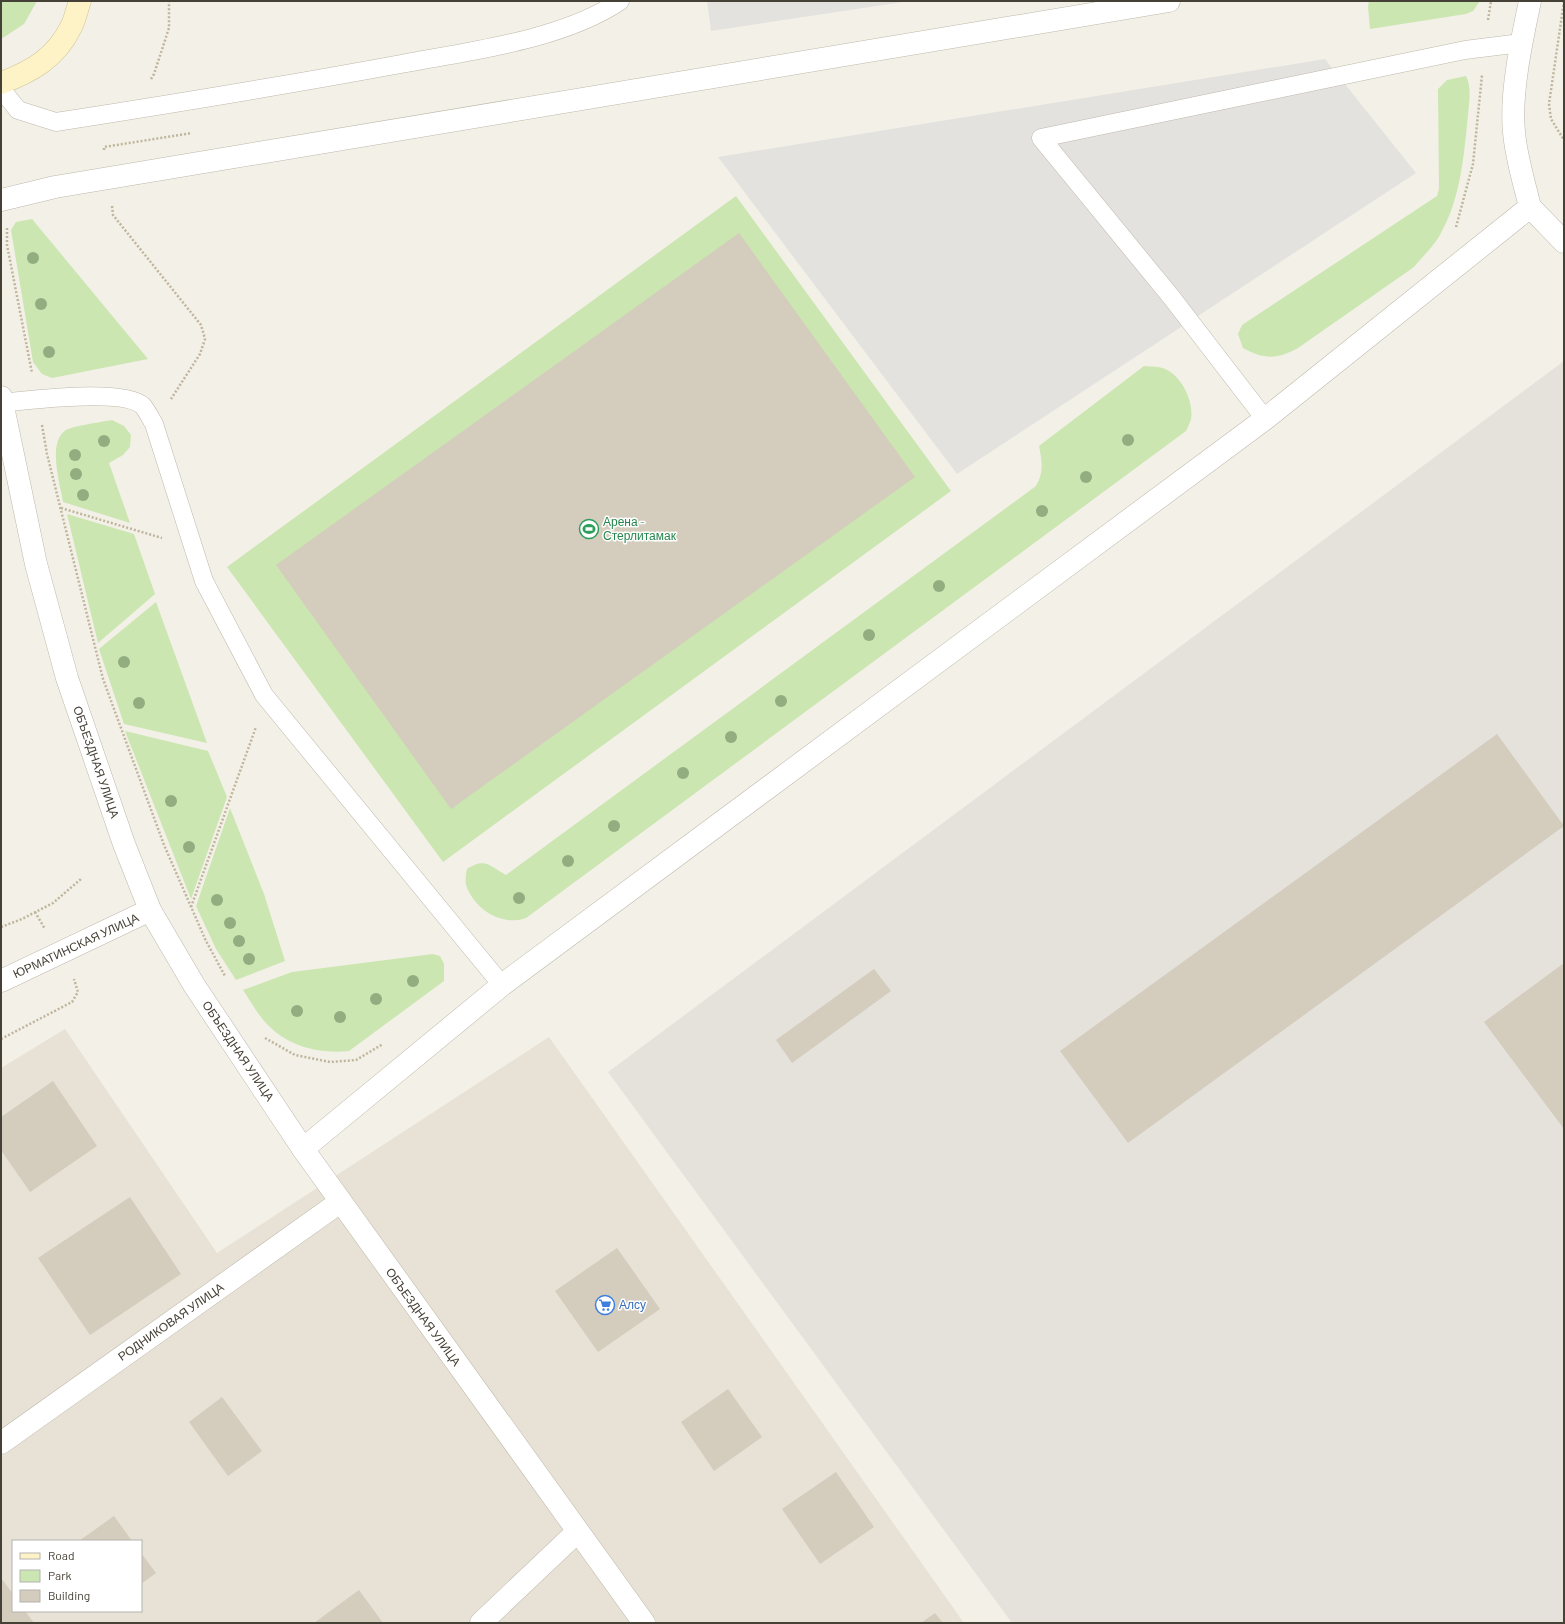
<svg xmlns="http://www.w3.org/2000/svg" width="1565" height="1624" font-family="Barlow,sans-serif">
<rect width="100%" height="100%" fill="#f3f0e7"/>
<path fill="#e7e2d5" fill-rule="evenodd" d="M65,1029L217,1253L549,1037L964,1623H1V1068ZM13,1541H141V1611H13Z"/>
<path fill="#e5e2dc" d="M1564,361V1623H1012L608,1072Z"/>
<g fill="#cbe6b1">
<path d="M1,1H37L24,24L1,39Z"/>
<path d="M1369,1H1480L1473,11L1466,14L1370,29L1368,7Z"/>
<path d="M1466,76C1472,88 1469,102 1468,115C1464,154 1461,196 1442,231C1436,244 1423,256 1414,267L1298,348C1278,359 1264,360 1243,348L1238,334L1242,325L1437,196L1439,189L1438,89L1447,80Z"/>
<path d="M736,196L951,491L443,862L227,567Z"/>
<path d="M32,219L148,359L52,378L42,374L33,362L11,230L16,222Z"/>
<path d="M1144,366C1150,367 1160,366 1165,369C1182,376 1194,402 1191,419C1190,423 1188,427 1186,431L526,918C502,927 474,909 466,885C465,880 466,874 467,869C485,857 490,866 506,875L1036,486C1044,473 1042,461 1039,446Z"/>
<path d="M112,420L124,426L131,435L130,447L123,455L109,463L130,523L63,502C60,483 47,442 66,430C73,426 102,422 112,420Z"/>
<path d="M67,514L134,534L155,594L98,643Z"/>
<path d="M156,602L207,743L124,724L99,649Z"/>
<path d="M125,731L208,751L227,797L191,899Z"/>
<path d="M230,808L264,894L285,961L236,980L216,949L196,906Z"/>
<path d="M433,954L440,956L444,964V981L349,1051C321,1054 290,1047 270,1027C259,1017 251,1002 243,990L292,972Z"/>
</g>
<g fill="#e4e2df">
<path d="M707,1H910L711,31Z"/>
<path d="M1325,59L1416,173L957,474L718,157Z"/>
</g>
<g fill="#d4ccbd">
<path d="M739,233L915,477L451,809L276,565Z"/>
<path d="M1497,734L1564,826L1128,1143L1060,1051Z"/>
<path d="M1564,963V1129L1484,1022Z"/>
<path d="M874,969L891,991L792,1063L776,1040Z"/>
<path d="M53,1081L97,1146L30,1192L1,1150V1117Z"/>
<path d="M130,1197L181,1274L90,1335L38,1258Z"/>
<path d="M617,1248L660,1309L598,1352L555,1291Z"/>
<path d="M728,1389L762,1437L714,1471L681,1422Z"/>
<path d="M222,1397L262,1451L228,1476L189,1422Z"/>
<path d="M836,1472L874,1527L820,1564L782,1509Z"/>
<path d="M114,1516L132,1541H79Z"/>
<path d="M141,1553L156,1573L141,1584Z"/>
<path d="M1,1578L13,1594V1611H25L34,1623H1Z"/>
<path d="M359,1590L383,1623H314Z"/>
<path d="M935,1613L943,1623H921Z"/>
</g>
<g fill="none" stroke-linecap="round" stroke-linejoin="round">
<defs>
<g id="service">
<path d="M1,89L18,110L56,122C172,104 287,85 401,64C470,51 562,40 620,1"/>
<path d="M1,403C28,400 124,388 143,406C147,411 151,419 154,424L204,581L264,695L502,985"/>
<path d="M1265,419L1172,298L1041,138L1465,50L1521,43"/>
</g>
<g id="minor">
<path d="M303,1149L644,1623"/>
<path d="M1,1443L340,1202"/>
<path d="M481,1623L577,1532"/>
</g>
<g id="tertiary">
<path d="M1530,1C1522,39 1510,93 1514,132C1516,157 1524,182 1530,207"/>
<path d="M1,200L55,187L1169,1"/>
<path d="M1530,207L1564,242"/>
<path d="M1,397L36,564L67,678L124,844L150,910L194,985L303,1149L502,985L1265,419L1530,207"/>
<path d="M1,981L150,910"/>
</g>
<path id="secondary" d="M1,83C31,72 56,58 71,27C75,20 77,9 80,1"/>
</defs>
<use href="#service" stroke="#beb8aa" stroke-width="19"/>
<use href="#minor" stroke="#beb8aa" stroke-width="23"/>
<use href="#tertiary" stroke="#beb8aa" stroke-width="23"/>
<use href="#secondary" stroke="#d1c598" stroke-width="23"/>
<g stroke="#bfb59c" stroke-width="2.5" stroke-dasharray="2 2" stroke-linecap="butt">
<path d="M1564,1L1549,104L1551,119L1564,140"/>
<path d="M1488,20L1491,1"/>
<path d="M151,79L154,74L169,28V1"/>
<path d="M104,150V147L192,133"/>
<path d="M112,206L113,215L201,325L205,339L200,354L171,399"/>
<path d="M1456,227L1473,164L1482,75"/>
<path d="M7,228V245L32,373"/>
<path d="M42,425L47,454L103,679L164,845L206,941L225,976"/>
<path d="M61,508L162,538"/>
<path d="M191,907L256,727"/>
<path d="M35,912L45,929"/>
<path d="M1,927L22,919L53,903L81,879"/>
<path d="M265,1038L295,1055L330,1062L356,1060L383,1044"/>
<path d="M1,1039L72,1002L78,992L74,979"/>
</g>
<use href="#service" stroke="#fff" stroke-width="18"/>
<use href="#minor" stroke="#fff" stroke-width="22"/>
<use href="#tertiary" stroke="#fff" stroke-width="22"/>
<use href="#secondary" stroke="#fdf3c7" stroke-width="22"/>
</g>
<g fill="#92ad80">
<circle cx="33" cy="258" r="6"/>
<circle cx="41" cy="304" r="6"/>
<circle cx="49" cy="352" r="6"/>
<circle cx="1128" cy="440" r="6"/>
<circle cx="104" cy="441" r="6"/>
<circle cx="75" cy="455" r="6"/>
<circle cx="76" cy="474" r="6"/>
<circle cx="1086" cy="477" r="6"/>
<circle cx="83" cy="495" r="6"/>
<circle cx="1042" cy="511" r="6"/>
<circle cx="939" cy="586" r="6"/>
<circle cx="869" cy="635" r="6"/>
<circle cx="124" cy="662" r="6"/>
<circle cx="781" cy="701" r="6"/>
<circle cx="139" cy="703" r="6"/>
<circle cx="731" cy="737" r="6"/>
<circle cx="683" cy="773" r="6"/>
<circle cx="171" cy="801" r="6"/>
<circle cx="614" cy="826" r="6"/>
<circle cx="189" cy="847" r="6"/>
<circle cx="568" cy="861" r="6"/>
<circle cx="519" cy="898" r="6"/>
<circle cx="217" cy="900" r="6"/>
<circle cx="230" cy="923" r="6"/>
<circle cx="239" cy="941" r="6"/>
<circle cx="249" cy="959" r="6"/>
<circle cx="413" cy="981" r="6"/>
<circle cx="376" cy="999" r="6"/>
<circle cx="297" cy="1011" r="6"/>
<circle cx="340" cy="1017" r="6"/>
</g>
<defs>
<symbol id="stadium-ring" viewBox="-11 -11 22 22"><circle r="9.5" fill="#fff" stroke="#2e9e5b" stroke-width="1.5"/><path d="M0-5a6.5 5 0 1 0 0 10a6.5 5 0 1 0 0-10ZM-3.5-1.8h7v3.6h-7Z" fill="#2e9e5b"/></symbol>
<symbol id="supermarket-ring" viewBox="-11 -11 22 22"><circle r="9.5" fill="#fff" stroke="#3f7fe0" stroke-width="1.5"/><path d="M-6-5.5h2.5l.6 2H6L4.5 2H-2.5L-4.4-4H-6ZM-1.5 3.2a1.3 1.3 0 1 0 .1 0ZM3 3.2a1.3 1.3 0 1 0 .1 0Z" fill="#3f7fe0"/></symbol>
</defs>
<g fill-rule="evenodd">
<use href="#stadium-ring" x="578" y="518" width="22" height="22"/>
<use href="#supermarket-ring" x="594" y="1294" width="22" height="22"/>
</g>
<g text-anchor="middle" stroke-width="3" stroke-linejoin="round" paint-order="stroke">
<g font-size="12" fill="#27864d" stroke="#fff" text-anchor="start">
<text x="603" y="526">Арена -<tspan x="603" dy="14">Стерлитамак</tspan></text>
</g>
<g font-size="12" fill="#464136" stroke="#fff">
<text transform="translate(96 762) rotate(71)" y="4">ОБЪЕЗДНАЯ УЛИЦА</text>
<text transform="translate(76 946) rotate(-25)" y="4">ЮРМАТИНСКАЯ УЛИЦА</text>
<text transform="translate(238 1051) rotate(56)" y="4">ОБЪЕЗДНАЯ УЛИЦА</text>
<text transform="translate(423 1317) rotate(54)" y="4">ОБЪЕЗДНАЯ УЛИЦА</text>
<text transform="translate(171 1322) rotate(-35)" y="4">РОДНИКОВАЯ УЛИЦА</text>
</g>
<g font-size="12" fill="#366cbe" stroke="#fff" text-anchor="start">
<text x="619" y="1309">Алсу</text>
</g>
</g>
<rect width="1565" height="1624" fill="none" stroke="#464136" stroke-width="4"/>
<rect x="12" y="1540" width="130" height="72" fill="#ffffff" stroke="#b5b3af"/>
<rect x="20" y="1553" width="20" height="6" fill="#fdf3c7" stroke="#b5b3af"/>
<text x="48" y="1560" font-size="12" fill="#464136">Road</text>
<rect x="20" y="1570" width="20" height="12" fill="#cbe6b1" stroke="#b5b3af"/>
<text x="48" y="1580" font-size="12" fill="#464136">Park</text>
<rect x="20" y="1590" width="20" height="12" fill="#d4ccbd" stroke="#b5b3af"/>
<text x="48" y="1600" font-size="12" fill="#464136">Building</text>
</svg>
